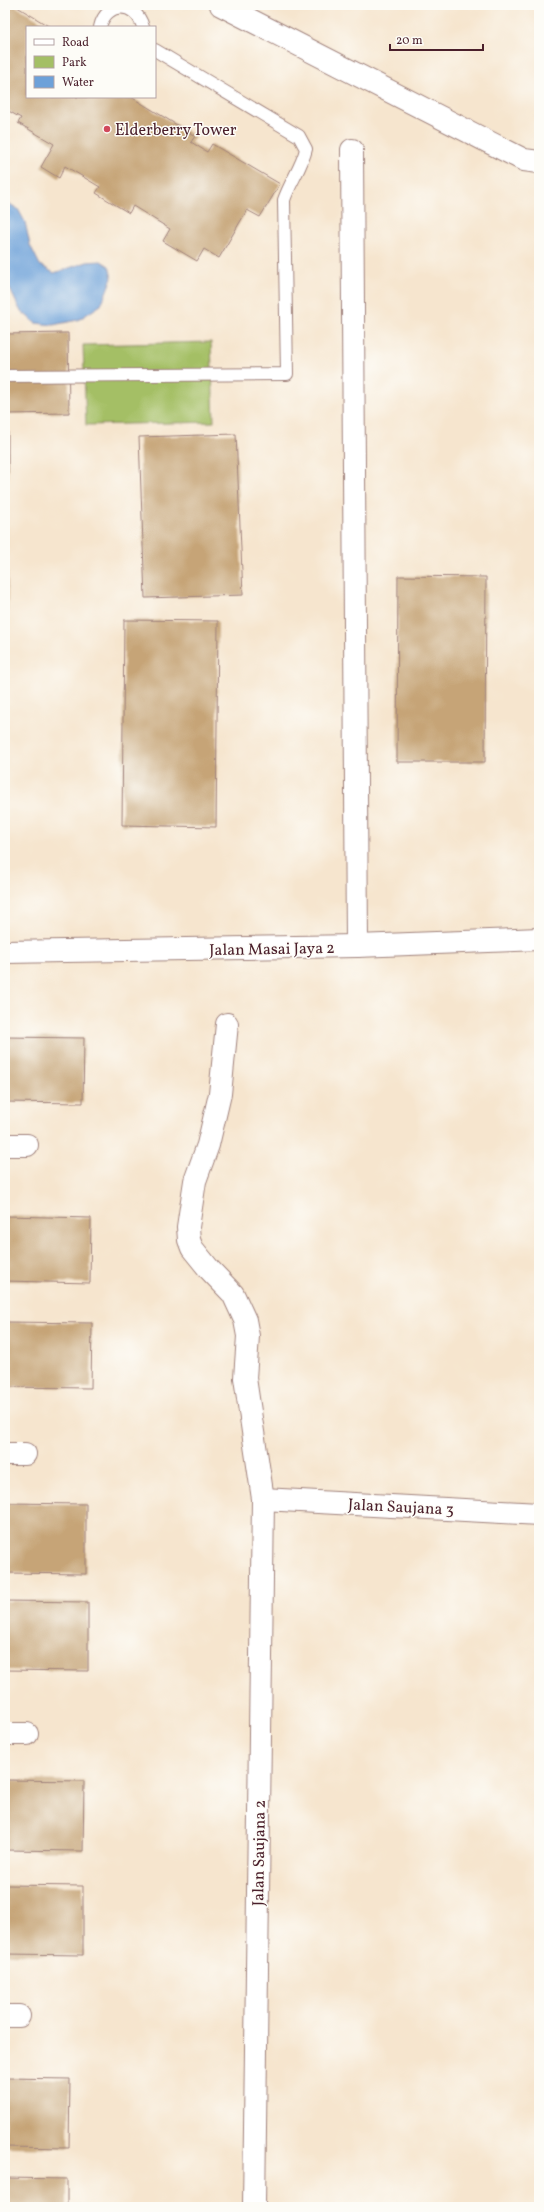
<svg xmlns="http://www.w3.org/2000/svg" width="544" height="2212" font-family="Vollkorn,serif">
<rect width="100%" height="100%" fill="#fdfcf7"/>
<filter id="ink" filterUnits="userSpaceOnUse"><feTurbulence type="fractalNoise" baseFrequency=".025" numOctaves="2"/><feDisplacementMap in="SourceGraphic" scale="8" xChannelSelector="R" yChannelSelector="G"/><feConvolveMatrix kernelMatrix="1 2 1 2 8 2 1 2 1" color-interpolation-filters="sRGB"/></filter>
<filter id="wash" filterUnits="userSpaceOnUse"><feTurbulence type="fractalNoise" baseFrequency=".012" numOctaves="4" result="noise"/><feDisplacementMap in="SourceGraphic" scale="16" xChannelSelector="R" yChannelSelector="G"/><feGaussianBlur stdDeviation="0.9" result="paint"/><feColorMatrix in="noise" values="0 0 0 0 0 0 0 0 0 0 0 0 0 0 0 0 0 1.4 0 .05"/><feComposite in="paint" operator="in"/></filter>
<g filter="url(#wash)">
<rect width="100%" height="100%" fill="#f6e5ce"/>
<path fill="#a4bf65" stroke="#776f48" d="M211,342L214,422L86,425L83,345Z"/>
<path fill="#6da1d9" stroke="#5c6082" d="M5,201L18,209L25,222L30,245L40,265L54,273L87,262L101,261L109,266L112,278L101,305L78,320L53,325L35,323L20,310L5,279Z"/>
<g id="blocks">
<g fill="#c6a477">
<path d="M5,5H14L50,27H27V97H131L195,136L191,142L207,152L212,144L280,184L260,217L247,210L219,258L204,249L197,261L163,241L170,229L133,206L129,213L96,193L100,187L65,166L59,178L41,167L54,144L18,123L21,118L5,109Z"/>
<path d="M68,333L69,413L5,414V334Z"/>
<rect x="5" y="416" width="3" height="83"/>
<path d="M236,434L243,595L145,598L139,437Z"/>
<path d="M5,517H7L8,620H5Z"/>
<path d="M398,576L486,577L485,762H397Z"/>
<path d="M124,620L218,621L216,827L122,825Z"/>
<path d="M5,1037L84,1038L83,1103L5,1102Z"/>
<path d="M5,1216L91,1218L90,1283L5,1281Z"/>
<path d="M5,1322L92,1323L91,1388L5,1387Z"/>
<path d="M5,1503L86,1504V1574L5,1573Z"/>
<path d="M5,1601L88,1602V1671L5,1670Z"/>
<path d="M5,1780L84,1781L83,1851L5,1850Z"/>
<path d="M5,1885L83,1886V1955L5,1954Z"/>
<path d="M5,2078L70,2079L69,2148L5,2147Z"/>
<path d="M5,2178L67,2179V2207H5Z"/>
</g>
</g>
</g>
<g filter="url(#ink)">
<use href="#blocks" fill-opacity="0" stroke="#a0827c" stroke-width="1"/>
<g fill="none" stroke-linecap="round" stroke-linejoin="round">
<defs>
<g id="lane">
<path d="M100,27C106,1 136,1 143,27"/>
<path d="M5,376L287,374L284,200C290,182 302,167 306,149L299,136L155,50"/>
</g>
<g id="street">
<path d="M221,5L524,160L539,162"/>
<path d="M352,150L357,946"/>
<path d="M5,952L357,946L539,939"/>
<path d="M227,1024L220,1094L208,1145L195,1181L188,1227L189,1240L192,1248L209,1269L233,1294L245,1320L248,1336L245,1378L263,1499L254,2207"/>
<path d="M5,1145H27"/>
<path d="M5,1454H25"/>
<path d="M263,1499L539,1514"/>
<path d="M5,1734H27"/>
<path d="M5,2016H19"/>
</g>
</defs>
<use href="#lane" stroke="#a0827c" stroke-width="14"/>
<use href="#street" stroke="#a0827c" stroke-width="24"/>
<use href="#lane" stroke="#fff" stroke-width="12"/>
<use href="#street" stroke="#fff" stroke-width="22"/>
</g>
</g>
<circle fill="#d1495b" stroke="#fdfcf7" stroke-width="1.5" cx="107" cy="129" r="4"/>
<g text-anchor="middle" stroke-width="3" stroke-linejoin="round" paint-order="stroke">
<g font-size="16" fill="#4a1f2b" stroke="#fdfcf7" text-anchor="start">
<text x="115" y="135">Elderberry Tower</text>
</g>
<g font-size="16" fill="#4a1f2b" stroke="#fdfcf7">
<text transform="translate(272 948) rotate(-1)" y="6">Jalan Masai Jaya 2</text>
<text transform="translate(401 1506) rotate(3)" y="6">Jalan Saujana 3</text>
<text transform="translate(258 1853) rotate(-89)" y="6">Jalan Saujana 2</text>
</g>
</g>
<rect width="544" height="2212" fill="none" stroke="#fdfcf7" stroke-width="20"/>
<rect x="26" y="26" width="130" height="72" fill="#fdfcf7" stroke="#b5a4a5"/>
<rect x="34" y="39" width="20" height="6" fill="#ffffff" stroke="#b5a4a5"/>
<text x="62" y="46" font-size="12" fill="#4a1f2b">Road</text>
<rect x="34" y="56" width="20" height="12" fill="#a4bf65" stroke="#b5a4a5"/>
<text x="62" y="66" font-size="12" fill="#4a1f2b">Park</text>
<rect x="34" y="76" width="20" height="12" fill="#6da1d9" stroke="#b5a4a5"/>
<text x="62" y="86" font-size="12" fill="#4a1f2b">Water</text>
<path d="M390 44v6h93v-6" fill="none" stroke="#4a1f2b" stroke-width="2"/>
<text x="396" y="44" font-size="12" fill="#4a1f2b" stroke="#fdfcf7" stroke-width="3" paint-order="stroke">20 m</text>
</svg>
